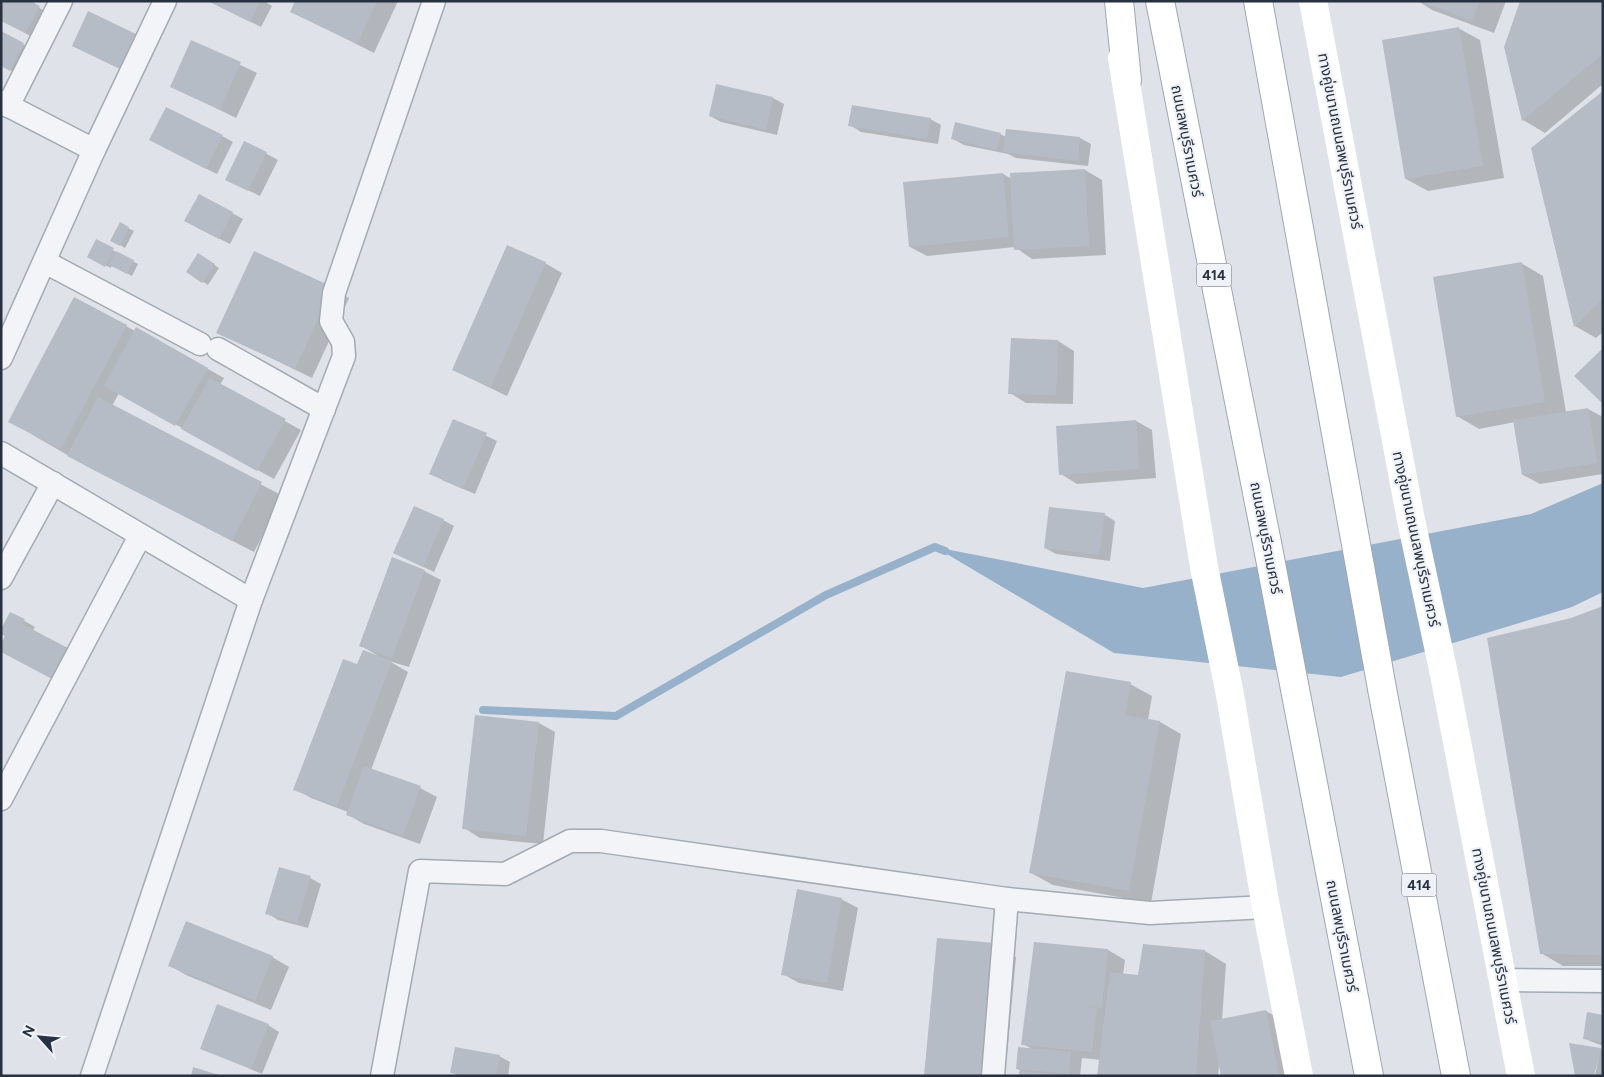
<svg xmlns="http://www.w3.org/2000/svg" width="1604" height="1077" font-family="Figtree,'Noto Sans Thai',sans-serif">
<rect width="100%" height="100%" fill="#dfe3e9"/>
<path fill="#98b1ca" d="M1603,483V592L1572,607L1341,677L1114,653L935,547L1143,588L1531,514Z"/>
<g fill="#0003">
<path d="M27,1L50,14L36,39L1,20Z"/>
<path d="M208,1H264L272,6L261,27Z"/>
<path d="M296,1H398L374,53L291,11Z"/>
<path d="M1418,1H1506L1494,33L1432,10Z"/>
<path d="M1603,1V84L1545,133L1523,120L1506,47Z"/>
<path d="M89,13L147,42L131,74L73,46Z"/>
<path d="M1458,28L1480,40L1504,178L1428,191L1406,179Z"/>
<path d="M1,32L35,51L21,76L1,65Z"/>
<path d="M192,42L257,73L236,118L171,86Z"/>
<path d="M717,85L773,98L784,104L777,135L721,122L710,116Z"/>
<path d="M1603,92V332L1596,338L1575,326Z"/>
<path d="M930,119L941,125L938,144L861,132L850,125Z"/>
<path d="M1007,130L1080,138L1091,144L1088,166L1016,158L1008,154L964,145L953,139L1000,134L1006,137Z"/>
<path d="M222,136L233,142L217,174L161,146Z"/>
<path d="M245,142L278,160L260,196L237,185Z"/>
<path d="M1085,170L1102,180L1106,255L1032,259L1015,247L927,256L910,247L1003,174L1012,179Z"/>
<path d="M232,213L243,219L230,244L196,227Z"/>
<path d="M120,224L134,231L125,248L112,240Z"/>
<path d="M96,241L138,264L132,276L112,265L111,268L88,257Z"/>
<path d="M204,258L219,268L208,285L188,272Z"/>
<path d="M545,263L562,273L507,396L453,370Z"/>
<path d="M1521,263L1543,276L1566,412L1588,409L1603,417V474L1540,484L1523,475L1515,422L1479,429L1457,416Z"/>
<path d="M332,289L349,298L312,378L218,332Z"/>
<path d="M126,326L135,331L137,329L224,378L220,385L301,430L274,479L119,393L112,406L283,496L254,552L90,468L31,434Z"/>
<path d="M1058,341L1074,351L1073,404L1026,403L1010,393Z"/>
<path d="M454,420L497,441L475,494L442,480Z"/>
<path d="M1136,421L1152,430L1156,478L1077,484L1061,474Z"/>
<path d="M1105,515L1115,521L1110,561L1056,554L1045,548Z"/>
<path d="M443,520L454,526L434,572L394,553Z"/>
<path d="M424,571L441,580L409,667L389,661L408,672L371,770L420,788L437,797L420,844L364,824L347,814L348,812L311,798L295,789L358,666L377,655L361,646Z"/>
<path d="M1603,607V966H1563L1541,953L1572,619Z"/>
<path d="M11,613L35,627L33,630L78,655L63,684L6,636Z"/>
<path d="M1130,684L1152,696L1148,720L1160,722L1181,734L1151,903L1053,885L1031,873Z"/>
<path d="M539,723L555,732L543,844L480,838L464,828Z"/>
<path d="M310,878L321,884L308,928L278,920L267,913Z"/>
<path d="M841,899L858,908L843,991L799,983L783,974Z"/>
<path d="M1035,943L1108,950L1125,960L1123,975L1139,976L1205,951L1226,964L1222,1020L1266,1011L1288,1024L1298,1076H1222L1219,1064L1218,1076H1099L1101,1060L1082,1058L1080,1076H1020L1021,1071L1017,1069L1032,1049L1023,1044Z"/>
<path d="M994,945L1016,957L1005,1076H925Z"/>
<path d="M272,957L289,967L271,1010L186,975L169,965Z"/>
<path d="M1603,1016V1046L1585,1039Z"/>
<path d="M268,1025L279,1032L262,1074L202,1048Z"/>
<path d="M1600,1049L1603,1051V1076H1595Z"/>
<path d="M499,1056L510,1062L508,1076H458L452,1072Z"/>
</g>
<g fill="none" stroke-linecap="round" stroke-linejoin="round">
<path stroke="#98b1ca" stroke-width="8" d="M483,710L616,716L826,595L935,547L945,551"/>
</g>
<g fill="#b6bcc6">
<path d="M1,1H30L40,6L25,33L1,21Z"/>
<path d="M208,1H260L250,22Z"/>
<path d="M295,1H377L357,44L290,12Z"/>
<path d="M1419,1H1480L1472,21Z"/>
<path d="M1520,1H1603V54L1522,121L1504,47Z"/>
<path d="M88,11L136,34L120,69L72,46Z"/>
<path d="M1459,27L1483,166L1405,179L1382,40Z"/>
<path d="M1,31L24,43L10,71L1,66Z"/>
<path d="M191,40L241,62L220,110L170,87Z"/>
<path d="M716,84L773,97L766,130L709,116Z"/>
<path d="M1603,91V299L1574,327L1531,148Z"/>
<path d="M852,105L931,118L927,139L848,126Z"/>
<path d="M166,107L223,135L206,169L149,140Z"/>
<path d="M955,122L1001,133L997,150L951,139Z"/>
<path d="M1006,129L1080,137L1078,161L1003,152Z"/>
<path d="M244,141L267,152L248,191L225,180Z"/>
<path d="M1085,169L1089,246L1014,250L1010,173Z"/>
<path d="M1003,173L1009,237L909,247L903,182Z"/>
<path d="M199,194L233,212L219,239L184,221Z"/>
<path d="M120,222L129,227L120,246L110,241Z"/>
<path d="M96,239L114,248L105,267L87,257Z"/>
<path d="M507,245L546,262L491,387L452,370Z"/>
<path d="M116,251L134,260L127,274L109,265Z"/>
<path d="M254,251L333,287L295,369L216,333Z"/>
<path d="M198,253L215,264L202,283L186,272Z"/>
<path d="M1522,262L1545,402L1456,417L1433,277Z"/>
<path d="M74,297L127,325L61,449L8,422Z"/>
<path d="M136,327L208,368L175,426L104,386Z"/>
<path d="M1011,338L1058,340L1056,395L1008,394Z"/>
<path d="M1603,348V404L1574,376Z"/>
<path d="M210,378L286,419L257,471L181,429Z"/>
<path d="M98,397L262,482L232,541L67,456Z"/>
<path d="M1588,408L1597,463L1522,475L1513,420Z"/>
<path d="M453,419L487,433L463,489L429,474Z"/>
<path d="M1136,420L1139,469L1059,475L1056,426Z"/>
<path d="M414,506L444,519L423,567L393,553Z"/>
<path d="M1049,507L1105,513L1099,555L1044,548Z"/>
<path d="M392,557L425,570L392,658L359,646Z"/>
<path d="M1603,606V955L1540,954L1487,638L1571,618Z"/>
<path d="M10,612L25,619L22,624L68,648L52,679L1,652V643L5,636L1,634V629Z"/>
<path d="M363,650L392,661L337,806L293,790L343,659L357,664Z"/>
<path d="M1066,671L1131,682L1125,715L1160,721L1129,891L1029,873Z"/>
<path d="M475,715L539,722L526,836L462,829Z"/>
<path d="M364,766L421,786L403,836L346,815Z"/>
<path d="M279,867L311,876L297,923L265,914Z"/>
<path d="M797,889L842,898L827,983L781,975Z"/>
<path d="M186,921L273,956L255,1001L168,966Z"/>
<path d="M937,938L995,943L982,1076H924Z"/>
<path d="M1034,942L1108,949L1102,1008L1070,1004L1097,1008L1092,1052L1021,1045Z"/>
<path d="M1143,944L1205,950L1196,1076H1097L1110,972L1138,975Z"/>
<path d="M217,1004L269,1024L251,1069L200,1049Z"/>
<path d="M1266,1010L1279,1076H1221L1210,1021Z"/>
<path d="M1587,1012L1603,1015V1042L1583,1039Z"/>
<path d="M1569,1043L1601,1048L1594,1076H1575Z"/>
<path d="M455,1047L500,1055L496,1076H468L450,1073Z"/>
<path d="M1018,1047L1071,1052L1069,1074L1016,1069Z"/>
<path d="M193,1067L219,1075V1076H191Z"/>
<path d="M1019,1071L1056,1074V1076H1019Z"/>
</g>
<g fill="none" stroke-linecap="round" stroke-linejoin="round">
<defs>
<g id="street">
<path d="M1,102L94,150"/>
<path d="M8,106L61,1"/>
<path d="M45,262L200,344"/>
<path d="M218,349L324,409"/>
<path d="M1,358L94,150L165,1"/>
<path d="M1,453L251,600"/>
<path d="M1,578L53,483"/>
<path d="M1,799L140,536"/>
<path d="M1502,980L1603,981"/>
<path d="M92,1076L251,600L344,356L343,342L331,321L334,293L434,1"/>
<path d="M382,1076L420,871L505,874L570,841H601L1007,899L1150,913L1266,907"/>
<path d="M993,1076L1007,899"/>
</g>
<g id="primary">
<path d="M1119,1L1127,80"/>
<path d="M1160,1L1268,548L1369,1076"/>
<path d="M1258,1L1383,694L1456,1076"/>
</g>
</defs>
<use href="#street" stroke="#a4aab3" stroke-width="25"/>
<use href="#primary" stroke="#9ea7b5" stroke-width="30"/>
<use href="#street" stroke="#f2f4f7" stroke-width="22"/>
<g stroke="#fff" stroke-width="28">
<path d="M1313,1L1411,520L1444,674L1521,1076"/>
<path d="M1122,58L1204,567L1230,695L1266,907L1299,1076"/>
</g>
<use href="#primary" stroke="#fff" stroke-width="28"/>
</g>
<g text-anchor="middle" stroke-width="4" stroke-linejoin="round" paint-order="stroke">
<g fill="#eef2f6" stroke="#636b77" stroke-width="1">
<rect x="1196.5" y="263.5" width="35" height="23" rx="4"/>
<rect x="1401.5" y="873.5" width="35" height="23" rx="4"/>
</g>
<g font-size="14" font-weight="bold" fill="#273140">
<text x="1214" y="280">414</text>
<text x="1419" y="890">414</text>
</g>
<g font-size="15" fill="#273140" stroke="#eef2f6">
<text transform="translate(1187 141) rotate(79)" y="5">ถนนลพบุรีราเมศวร์</text>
<text transform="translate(1340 141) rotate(79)" y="5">ทางคู่ขนานถนนลพบุรีราเมศวร์</text>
<text transform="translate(1266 538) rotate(79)" y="5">ถนนลพบุรีราเมศวร์</text>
<text transform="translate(1416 539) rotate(78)" y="5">ทางคู่ขนานถนนลพบุรีราเมศวร์</text>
<text transform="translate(1342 936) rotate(79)" y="5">ถนนลพบุรีราเมศวร์</text>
<text transform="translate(1494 936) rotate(79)" y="5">ทางคู่ขนานถนนลพบุรีราเมศวร์</text>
</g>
</g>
<rect width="1604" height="1077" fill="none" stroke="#273140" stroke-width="5"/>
<g transform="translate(40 1037) rotate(297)" stroke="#eef2f6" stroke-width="4" paint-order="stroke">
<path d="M0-4L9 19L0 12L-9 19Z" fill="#273140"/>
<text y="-8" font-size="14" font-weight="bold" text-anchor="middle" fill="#273140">N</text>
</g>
</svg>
